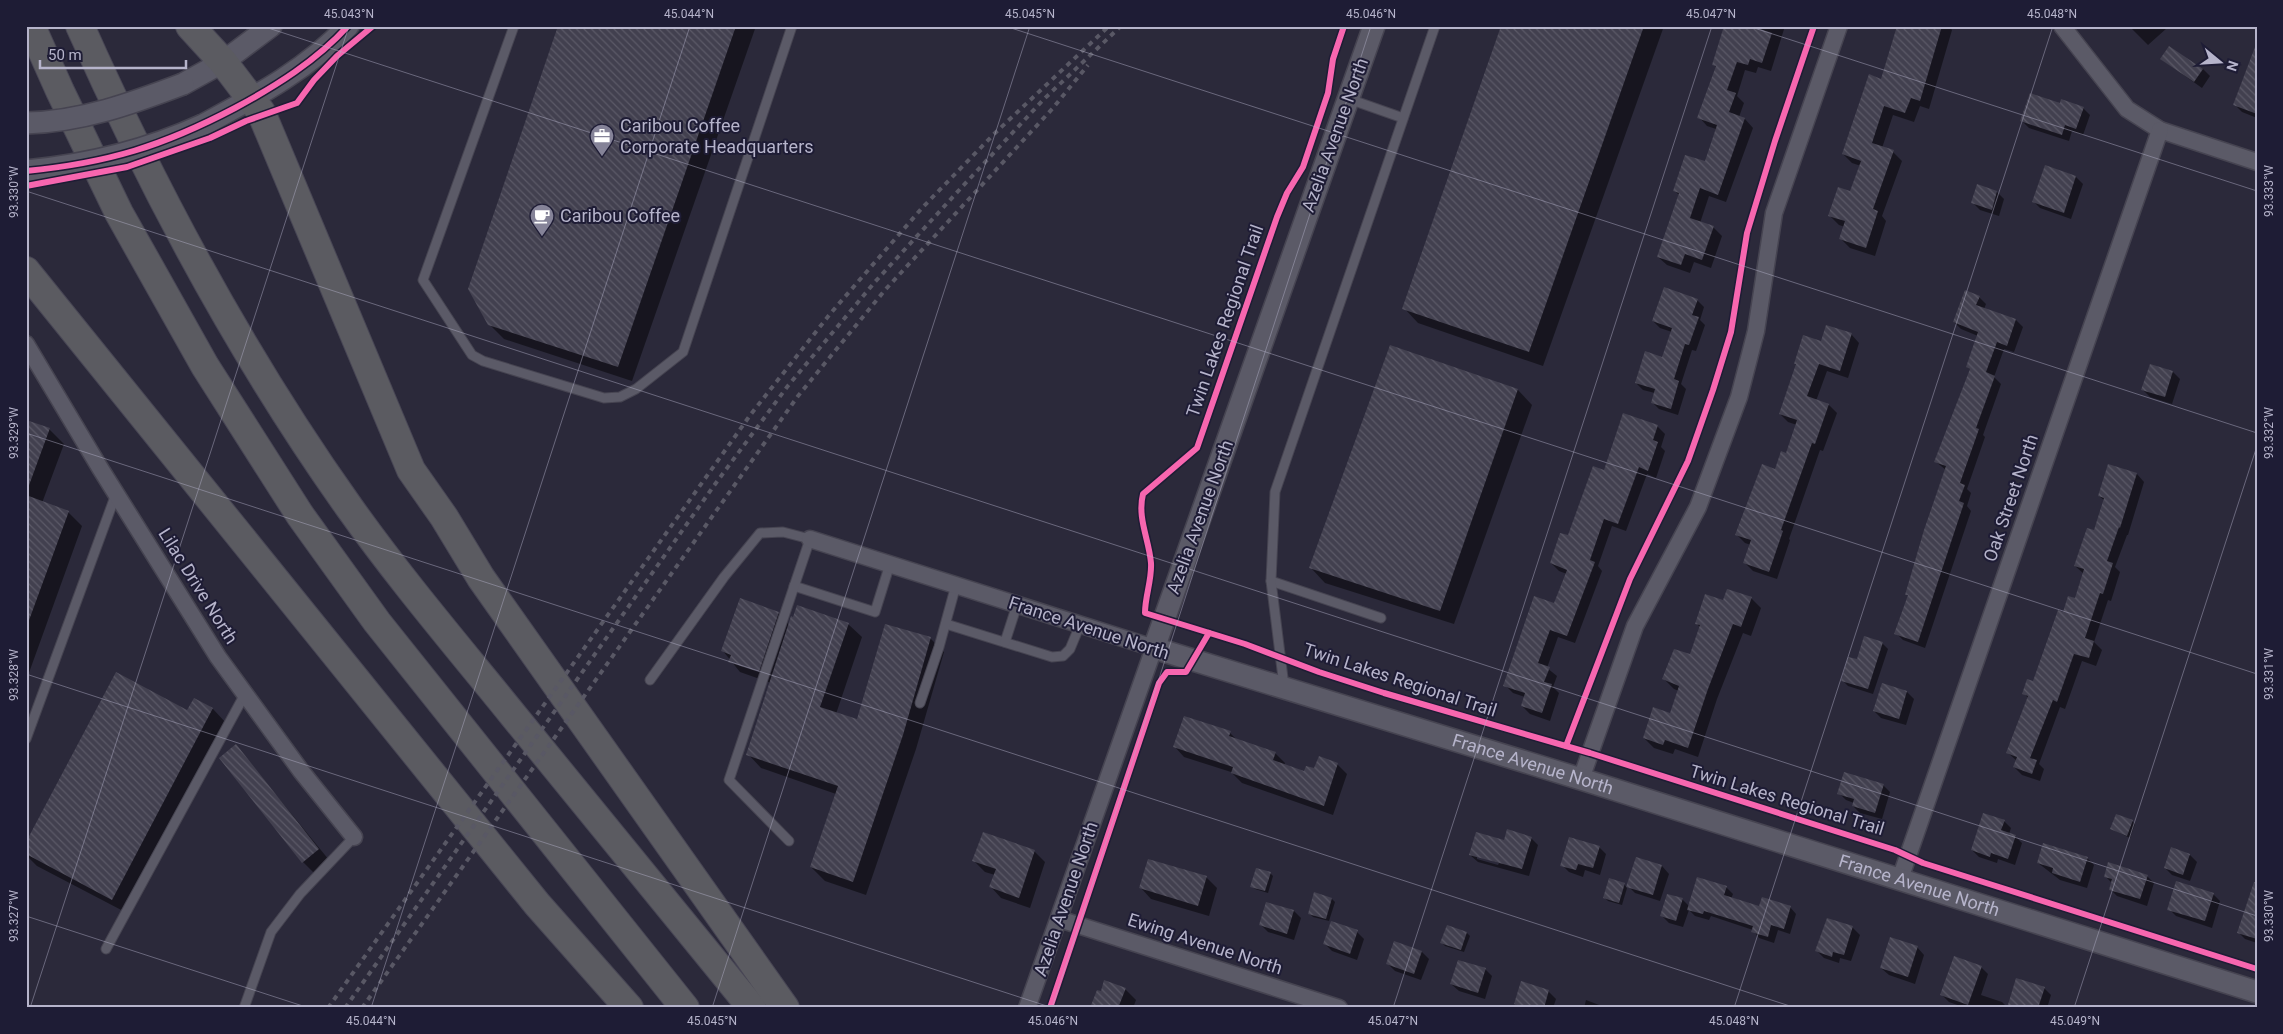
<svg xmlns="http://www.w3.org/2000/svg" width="2283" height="1034" font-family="Roboto,sans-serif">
<defs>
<pattern id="building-back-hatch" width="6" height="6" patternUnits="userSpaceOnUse" patternTransform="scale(1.25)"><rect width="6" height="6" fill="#42404f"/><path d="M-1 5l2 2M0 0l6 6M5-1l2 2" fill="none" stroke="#5b5967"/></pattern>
</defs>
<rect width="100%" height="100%" fill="#2b293a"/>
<g fill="#0007" fill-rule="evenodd">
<path d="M559,26H756L632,381L504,339L489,324Z"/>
<path d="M1503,26H1664L1543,366L1418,323L1404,308Z"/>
<path d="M1754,26H1785L1771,71L1758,67L1756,73L1745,70L1737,96L1744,103L1739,117L1745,119L1753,128L1726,202L1709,196L1700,223L1713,227L1722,236L1711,268L1694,262L1690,273L1667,265L1658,257L1679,195L1674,190L1706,163L1716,129L1707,126L1699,117L1716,67L1714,64Z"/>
<path d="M1906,26H1949L1952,30L1929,109L1920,106L1914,122L1893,115L1882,148L1893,152L1902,161L1882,216L1886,221L1875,256L1850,248L1841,239L1845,227L1839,225L1830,216L1851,193L1861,166L1852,163L1843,154L1882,80Z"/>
<path d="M2124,26H2165L2167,28L2148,45L2129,26L2126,29Z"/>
<path d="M2161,59L2203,69L2210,76L2202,88Z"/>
<path d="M2257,66V118L2242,112L2235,105Z"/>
<path d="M2061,105L2083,108L2090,115L2083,135L2072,131L2069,141L2029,128L2022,121Z"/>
<path d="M2045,167L2076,177L2083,184L2071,219L2040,208L2033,201Z"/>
<path d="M1997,192L2004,199L1999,216L1980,210L1973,203Z"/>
<path d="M1979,297L1986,304L1984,309L2016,320L2023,327L2014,352L2004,349L1994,377L2001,384L1983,435L1985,437L1967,489L1971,493L1967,506L1971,511L1925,648L1903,640L1896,633L1909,596L1907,594L1946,470L1936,462L1971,370L1967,367L1978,336L1961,329L1954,322Z"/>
<path d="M1697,300L1704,307L1700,320L1705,325L1696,351L1692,350L1681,384L1686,389L1678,415L1659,409L1652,402L1655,393L1643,390L1636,383L1662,358L1672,332L1660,328L1653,321Z"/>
<path d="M1851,334L1859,343L1848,378L1827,371L1816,401L1829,405L1837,413L1823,451L1820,450L1789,539L1790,540L1777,579L1753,571L1745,563L1751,545L1745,543L1737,535L1786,454L1797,425L1788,422L1780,414L1797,365L1795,364L1822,342Z"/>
<path d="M1390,346L1518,390L1532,405L1454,624L1325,583L1311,568Z"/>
<path d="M2150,365L2173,372L2180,379L2172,404L2150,397L2143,390Z"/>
<path d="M26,421L49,429L64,444L42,503L68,512L82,526L26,681Z"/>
<path d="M1657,426L1665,434L1661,447L1665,451L1656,478L1647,474L1626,531L1612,526L1598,566L1602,571L1575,643L1558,637L1547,668L1557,676L1553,687L1559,693L1550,721L1530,714L1522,706L1525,697L1513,693L1505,685L1555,605L1567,574L1559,571L1551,563L1569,537L1605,471Z"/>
<path d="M2137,474L2144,482L2128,535H2127L2115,567L2120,572L2111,601L2108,600L2094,642L2102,650L2096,666L2082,661L2065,709L2060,707L2039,764L2044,769L2040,781L2022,775L2014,767L2017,761L2008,753L2028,698L2024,693L2034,683L2063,613L2075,600L2084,574L2075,566L2095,532L2105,501L2099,496Z"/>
<path d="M1751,598L1761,608L1751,636L1743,633L1717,699L1698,757L1675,749L1673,754L1654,748L1644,738L1671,715L1679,691L1674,689L1664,679L1690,656L1701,628L1696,623L1724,602Z"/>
<path d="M778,613L789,624H848L862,637L836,714L857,721L930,638L944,652L916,749L866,895L825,881L811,867L836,794L761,768L748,754L771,683L740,672L723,651Z"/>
<path d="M1882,643L1888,649L1873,694L1848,686L1842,680L1857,661Z"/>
<path d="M1883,684L1907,692L1914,699L1906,725L1881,718L1874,711Z"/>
<path d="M194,699L213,709L227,724L127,913L37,866L26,855V845L188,712Z"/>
<path d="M1230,733L1238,741L1275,753L1285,763L1284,765L1305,772L1315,770L1319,758L1338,765L1347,774L1333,815L1242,783L1231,772L1184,757L1175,747Z"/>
<path d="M236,746L329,860L314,873L303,862Z"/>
<path d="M1883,785L1890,792L1882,819L1860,813L1853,806L1854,803L1846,800L1839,793Z"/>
<path d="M2004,821L2011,828L2009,834L2015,836L2022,843L2015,865L1998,859L1997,863L1979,857L1972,850Z"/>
<path d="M2132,821L2135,824L2130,838L2112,829Z"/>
<path d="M983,834L1035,852L1045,862L1030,908L1001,898L991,887L995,875L985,872L974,861Z"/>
<path d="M1531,838L1538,845L1529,876L1478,862L1470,855L1505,842ZM1477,856L1499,863L1498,865L1477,859Z"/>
<path d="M1599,847L1606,854L1600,875L1585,870L1583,877L1569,872L1562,865Z"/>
<path d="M2172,849L2190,855L2197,862L2190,881L2172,875L2165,868Z"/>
<path d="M2087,858L2094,865L2087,888L2060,880L2038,863Z"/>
<path d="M1637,859L1662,866L1669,874L1660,901L1635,893L1628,886Z"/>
<path d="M1270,873L1273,876L1268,893L1255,889L1252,886Z"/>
<path d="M2105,876H2147L2154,883L2147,906L2117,896L2110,889L2112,883Z"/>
<path d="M1206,877L1217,888L1209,916L1151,899L1141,888Z"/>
<path d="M1624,884L1627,888L1622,905L1608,901L1605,898Z"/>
<path d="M1726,887L1733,894L1731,899L1760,908L1790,907L1796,914L1790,934L1778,930L1774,943L1759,938L1753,930L1711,916L1709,920L1695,916L1689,910L1683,927L1669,923L1662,916L1682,899L1689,906Z"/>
<path d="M2213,894L2220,901L2212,928L2176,916L2169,909Z"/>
<path d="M1332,899L1335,902L1329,921L1313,917L1309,913Z"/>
<path d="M1267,903L1294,911L1301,918L1294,940L1268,932L1260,924Z"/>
<path d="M2257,911V943L2245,939L2238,932Z"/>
<path d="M1827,919L1853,928L1860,935L1851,961L1840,958L1839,963L1824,958L1817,951Z"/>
<path d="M1357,932L1364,939L1357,960L1332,951L1325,944Z"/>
<path d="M1467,933L1470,936L1464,952L1445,946L1442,943Z"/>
<path d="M1917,947L1924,955L1915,984L1889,975L1881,968Z"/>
<path d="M1422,952L1429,959L1421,980L1395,971L1388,964Z"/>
<path d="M1981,967L1988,974L1981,995L2002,1002L2008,1008H1966L1949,1002L1942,995Z"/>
<path d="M1485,969L1492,976L1485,999L1459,991L1451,984Z"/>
<path d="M2044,988L2051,995L2047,1008H2008Z"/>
<path d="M1125,989L1136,1000L1133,1008H1091Z"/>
<path d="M1548,991L1556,999L1553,1008H1520L1515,1003Z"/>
<path d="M1586,1000L1607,1008H1584Z"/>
</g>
<g fill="url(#building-back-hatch)">
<path d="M558,26H736L618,367L488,325L468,289Z"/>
<path d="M1501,26H1644L1529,352L1402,309Z"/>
<path d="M1724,26H1751L1772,33L1762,63L1750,59L1748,65L1737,62L1727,90L1736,93L1729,112L1745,118L1718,195L1700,188L1690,218L1714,226L1702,260L1685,254L1681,265L1657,257L1679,193L1673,191L1685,155L1705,161L1717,125L1697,118L1716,66L1712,65Z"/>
<path d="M1897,26H1942L1920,101L1911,98L1905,113L1884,106L1872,143L1894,150L1873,209L1878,211L1866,248L1839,239L1845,221L1828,216L1838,187L1850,191L1861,161L1842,154L1869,74L1881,79Z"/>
<path d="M2169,46L2203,69L2194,82L2160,59Z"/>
<path d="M2255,47H2257V114L2233,105Z"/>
<path d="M2030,93L2060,103L2061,99L2084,107L2076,129L2065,125L2062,135L2020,121Z"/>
<path d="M2045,165L2076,176L2064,213L2032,202Z"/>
<path d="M1977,184L1997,191L1992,210L1971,203Z"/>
<path d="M1664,287L1698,299L1692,315L1699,317L1689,345L1685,344L1674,379L1679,381L1671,409L1651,403L1655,389L1635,383L1645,351L1662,357L1672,328L1652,321Z"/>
<path d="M1965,290L1980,296L1976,305L2016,319L2007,346L1997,342L1986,372L1995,376L1976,428L1979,429L1960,483L1965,485L1959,501L1964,503L1918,642L1894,634L1908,595H1905L1924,530L1946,466L1934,462L1970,369L1966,367L1978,332L1953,322Z"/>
<path d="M1826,325L1852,333L1840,371L1819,364L1807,396L1829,404L1815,444L1812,443L1781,530L1783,531L1769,572L1743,563L1751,540L1735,535L1762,464L1775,469L1781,451L1786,453L1797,420L1779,414L1796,364H1794L1803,335L1821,341Z"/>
<path d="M1390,345L1518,389L1440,611L1309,568Z"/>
<path d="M2150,364L2173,371L2165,397L2141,390Z"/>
<path d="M1623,413L1658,425L1653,440L1658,442L1648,471L1639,467L1618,524L1604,519L1590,560L1595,562L1567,636L1550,630L1538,663L1550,667L1544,682L1552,684L1542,713L1521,706L1525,693L1503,686L1534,596L1554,603L1567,570L1550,563L1560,533L1568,535L1593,466L1604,470Z"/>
<path d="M26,420L50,428L28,488H26Z"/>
<path d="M2108,464L2137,473L2120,528L2119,527L2107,561L2113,563L2103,594L2100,593L2085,638L2094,641L2089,658L2074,654L2057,702L2053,700L2030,758L2037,760L2032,774L2013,767L2017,757L2006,753L2028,696L2022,694L2027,679L2033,681L2058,610L2063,612L2068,596L2075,598L2084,569L2074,566L2087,528L2094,530L2104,498L2098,496Z"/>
<path d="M26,495L69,511L28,623L26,622Z"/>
<path d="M1727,589L1752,597L1741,627L1733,624L1708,689L1688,748L1665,740L1663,745L1643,738L1653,707L1670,713L1679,686L1662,679L1674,649L1690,654L1700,625L1695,624L1705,594L1723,600Z"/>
<path d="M740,598L779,612L759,672L728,662L731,655L721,651Z"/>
<path d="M797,605L849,623L820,707L857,719L885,624L931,637L903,735L853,882L810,867L838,786L746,755L791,616L793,617Z"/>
<path d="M1864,636L1883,642L1868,689L1841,681L1848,657L1857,659Z"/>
<path d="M116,672L187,710L194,698L213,708L112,900L26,854V842Z"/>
<path d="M1882,683L1907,691L1899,719L1873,711Z"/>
<path d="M1184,716L1231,731L1229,736L1276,752L1273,760L1304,771L1306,766L1314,768L1319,756L1338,763L1324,806L1231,773L1233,767L1173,747Z"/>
<path d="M236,744L319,849L302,863L219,758Z"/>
<path d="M1844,772L1884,784L1875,813L1852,806L1854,799L1837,794Z"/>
<path d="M1983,813L2005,820L2001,830L2016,835L2008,859L1991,853L1990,857L1971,850Z"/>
<path d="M2116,814L2133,820L2127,836L2110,829Z"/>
<path d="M1507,829L1532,837L1522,869L1469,855L1476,832L1504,840Z"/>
<path d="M983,832L1035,850L1019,898L989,887L996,869L972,861Z"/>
<path d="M1569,837L1600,846L1593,868L1578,864L1576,870L1560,866Z"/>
<path d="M2043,843L2088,857L2080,882L2052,873L2053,868L2037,863Z"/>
<path d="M2171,847L2190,854L2183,875L2164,868Z"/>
<path d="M1636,857L1662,865L1653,895L1626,887Z"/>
<path d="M1148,859L1207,876L1198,906L1139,888Z"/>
<path d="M2108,862L2148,875L2140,899L2109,890L2112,879L2104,877Z"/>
<path d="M1256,868L1271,872L1265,891L1250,887Z"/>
<path d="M1697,877L1727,886L1724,895L1759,906L1762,897L1791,906L1784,929L1771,925L1768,937L1751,932L1753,926L1704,911L1703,914L1687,910Z"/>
<path d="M1609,878L1625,883L1619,903L1603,898Z"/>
<path d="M2176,881L2214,893L2205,921L2167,910Z"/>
<path d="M2254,882H2257V939L2237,933Z"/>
<path d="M1314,892L1332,898L1326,919L1308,914Z"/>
<path d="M1667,894L1683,898L1676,921L1660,916Z"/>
<path d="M1266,902L1294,910L1287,934L1259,925Z"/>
<path d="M1827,918L1853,926L1844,955L1833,952L1832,957L1815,951Z"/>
<path d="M1331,921L1358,930L1350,954L1323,944Z"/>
<path d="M1447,925L1467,932L1461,950L1440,943Z"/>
<path d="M1890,937L1918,946L1908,977L1880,968Z"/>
<path d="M1394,941L1422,951L1414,974L1386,964Z"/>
<path d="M1954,956L1982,966L1968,1005L1940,995Z"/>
<path d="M1458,960L1486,968L1478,993L1450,984Z"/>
<path d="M2016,978L2045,987L2038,1008H2007Z"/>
<path d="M1104,980L1126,988L1118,1008H1090L1097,990L1101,991Z"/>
<path d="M1521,981L1549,990L1544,1008H1525L1514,1004Z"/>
</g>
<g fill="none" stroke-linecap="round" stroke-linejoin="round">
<defs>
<g id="service">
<path d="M514,26L423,280L472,355L483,361L604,398L620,397L636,389L683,352L792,26"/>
<path d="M1349,99L1403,118"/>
<path d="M1271,581L1381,618"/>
<path d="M794,586L875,612L890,564"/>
<path d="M946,624L1052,657L1063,656L1070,649L1080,625"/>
<path d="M1005,642L1017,605"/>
<path d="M650,680L724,577L760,533L783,532L810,539L729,780L789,841"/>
<path d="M1284,686L1271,581L1275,492L1435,26"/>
<path d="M920,703L939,647L956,585"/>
<path d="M26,739L116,494"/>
<path d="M106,949L245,694"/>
<path d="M244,1008L271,932L300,894L354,837"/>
</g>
<g id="minor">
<path d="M2062,26L2127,109L2160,130L2257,162"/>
<path d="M26,344L100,468L218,657L301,771L354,837"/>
<path d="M810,539L1154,648L1027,1008"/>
<path d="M1581,779L1635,626L1698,507L1739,397L1756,331L1774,213L1839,26"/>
<path d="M1900,879L2160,130"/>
<path d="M1059,919L1339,1008"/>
</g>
<g id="tertiary">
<path id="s1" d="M1374,26L1154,648L1581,779L2257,992"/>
<path d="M183,84L223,62L271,26"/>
<path d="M203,125C255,97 307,70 348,26"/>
</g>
<g id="motorway">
<path d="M31,26L60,91L119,213L205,366L300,515L377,622L685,1008"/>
<path d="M80,26C155,194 243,358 349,507C400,579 458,647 513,715C593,812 672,910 752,1008"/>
<path d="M190,26L223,62L261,112L411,470L444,517L481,578L785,1008"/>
<path d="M26,271L537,904L629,1008"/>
</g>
</defs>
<use href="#service" stroke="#464451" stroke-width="11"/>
<use href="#minor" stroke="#464451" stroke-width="19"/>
<use href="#tertiary" stroke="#464451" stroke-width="24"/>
<use href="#motorway" stroke="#484655" stroke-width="30"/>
<use href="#service" stroke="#5b5a67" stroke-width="9"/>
<use href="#minor" stroke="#5b5a67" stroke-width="16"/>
<use href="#tertiary" stroke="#5b5a67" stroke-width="21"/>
<use href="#motorway" stroke="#5b5b61" stroke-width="28"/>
<g stroke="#595865" stroke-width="4" stroke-dasharray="5 5" stroke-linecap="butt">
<path d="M328,1008L751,414L830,314L922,208L994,134L1109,26"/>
<path d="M345,1008L713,487L787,387L874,283L961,188L1044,99L1121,26"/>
<path d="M362,1008L798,396L885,290L1053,108L1088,65"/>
</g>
<defs>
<g id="tertiary-bridge">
<path d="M26,123C81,122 133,103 183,84"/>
<path d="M26,171C89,165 146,151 203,125"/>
</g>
</defs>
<use href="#tertiary-bridge" stroke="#464451" stroke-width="24" stroke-linecap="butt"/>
<use href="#tertiary-bridge" stroke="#5b5a67" stroke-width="21"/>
<defs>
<g id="cycleway">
<path d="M1344,26L1333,59L1328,93L1303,167L1287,193L1277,217L1197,448L1143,494C1137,518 1149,539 1151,563C1152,580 1145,596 1145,613L1245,644L1319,672L1384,693L1590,753L1895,850L1923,863L2257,969"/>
<path d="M26,171C108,163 163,146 235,108C276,86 316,61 348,26"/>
<path d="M26,186L127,167L210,138L246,121L297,103L314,80L337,56L373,26"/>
<path d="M1566,746L1630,579L1688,461L1713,390L1731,332L1747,233L1775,141L1814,26"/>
<path d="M1050,1008L1159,683L1167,672H1186L1209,633"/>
</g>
</defs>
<use href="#cycleway" stroke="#1e1c35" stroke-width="9"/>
<use href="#cycleway" stroke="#f766af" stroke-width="6"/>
</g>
<path fill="none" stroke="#b6b4cb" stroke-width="1" stroke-opacity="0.45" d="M262,26L2257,674M1005,26L2257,433M1748,26L2257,191M26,191L2257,916M26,433L1796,1008M26,674L1053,1008M26,916L309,1008M30,1008L349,26M371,1008L690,26M712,1008L1030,26M1052,1008L1371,26M1393,1008L1712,26M1734,1008L2053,26M2074,1008L2257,446"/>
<defs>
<symbol id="office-pin" viewBox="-11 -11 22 30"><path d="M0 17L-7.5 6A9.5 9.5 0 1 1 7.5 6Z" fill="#858398" stroke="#1e1c35"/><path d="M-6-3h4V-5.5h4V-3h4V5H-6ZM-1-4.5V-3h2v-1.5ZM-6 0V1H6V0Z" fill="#fff"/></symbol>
<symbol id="cafe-pin" viewBox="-11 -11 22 30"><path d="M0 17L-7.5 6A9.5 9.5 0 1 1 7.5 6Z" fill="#858398" stroke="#1e1c35"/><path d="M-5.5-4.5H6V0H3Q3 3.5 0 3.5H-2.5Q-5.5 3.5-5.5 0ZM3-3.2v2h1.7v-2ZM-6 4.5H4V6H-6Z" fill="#fff"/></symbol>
</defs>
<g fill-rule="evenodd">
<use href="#office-pin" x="588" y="122" width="28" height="38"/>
<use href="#cafe-pin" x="528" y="202" width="28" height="38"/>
</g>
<g text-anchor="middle" stroke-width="4" stroke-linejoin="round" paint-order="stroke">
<g font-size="18" fill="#b6b4cb" stroke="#1e1c35" text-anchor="start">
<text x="620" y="132">Caribou Coffee<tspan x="620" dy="21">Corporate Headquarters</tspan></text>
<text x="560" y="222">Caribou Coffee</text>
</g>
<g font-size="18" fill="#b6b4cb" stroke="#1e1c35">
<text transform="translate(1335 135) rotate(-70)" y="6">Azelia Avenue North</text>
<text transform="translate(1225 321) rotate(-71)" y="6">Twin Lakes Regional Trail</text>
<text transform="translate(2011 498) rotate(-71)" y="6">Oak Street North</text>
<text transform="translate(1200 517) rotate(-70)" y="6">Azelia Avenue North</text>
<text transform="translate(198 586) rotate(58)" y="6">Lilac Drive North</text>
<text transform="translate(1089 628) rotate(18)" y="6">France Avenue North</text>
<text transform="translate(1400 680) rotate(18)" y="6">Twin Lakes Regional Trail</text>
<text dy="6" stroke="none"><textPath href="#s1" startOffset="1056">France Avenue North</textPath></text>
<text transform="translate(1787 800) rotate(17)" y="6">Twin Lakes Regional Trail</text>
<text dy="6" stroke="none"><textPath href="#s1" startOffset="1461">France Avenue North</textPath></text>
<text transform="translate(1066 899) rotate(-71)" y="6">Azelia Avenue North</text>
<text transform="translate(1205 944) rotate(18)" y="6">Ewing Avenue North</text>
</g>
</g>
<rect width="2283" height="1034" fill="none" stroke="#1e1c35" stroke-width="55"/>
<g transform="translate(2220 62) rotate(108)" stroke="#1e1c35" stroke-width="4" paint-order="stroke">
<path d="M0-4L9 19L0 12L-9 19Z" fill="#b6b4cb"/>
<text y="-8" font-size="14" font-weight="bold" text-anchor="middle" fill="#b6b4cb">N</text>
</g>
<path d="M40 60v8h146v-8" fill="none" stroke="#b6b4cb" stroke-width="2.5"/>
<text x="48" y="60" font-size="15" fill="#b6b4cb" stroke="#1e1c35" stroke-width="4" paint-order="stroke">50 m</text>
<rect x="28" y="28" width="2228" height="978" fill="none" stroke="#b6b4cb" stroke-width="2"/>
<g font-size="12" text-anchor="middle" fill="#b6b4cb">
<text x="349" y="18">45.043°N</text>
<text x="689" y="18">45.044°N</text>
<text x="1030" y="18">45.045°N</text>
<text x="1371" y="18">45.046°N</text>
<text x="1711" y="18">45.047°N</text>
<text x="2052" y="18">45.048°N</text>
<text transform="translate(2269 191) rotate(-90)" y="4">93.333°W</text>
<text transform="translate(14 192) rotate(-90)" y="4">93.330°W</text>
<text transform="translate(2269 433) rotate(-90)" y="4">93.332°W</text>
<text transform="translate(14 433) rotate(-90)" y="4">93.329°W</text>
<text transform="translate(2269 674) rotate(-90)" y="4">93.331°W</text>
<text transform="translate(14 675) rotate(-90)" y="4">93.328°W</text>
<text transform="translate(2269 916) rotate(-90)" y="4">93.330°W</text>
<text transform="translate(14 916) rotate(-90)" y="4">93.327°W</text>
<text x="371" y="1025">45.044°N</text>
<text x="712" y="1025">45.045°N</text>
<text x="1053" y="1025">45.046°N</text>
<text x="1393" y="1025">45.047°N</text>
<text x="1734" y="1025">45.048°N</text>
<text x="2075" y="1025">45.049°N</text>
</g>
</svg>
